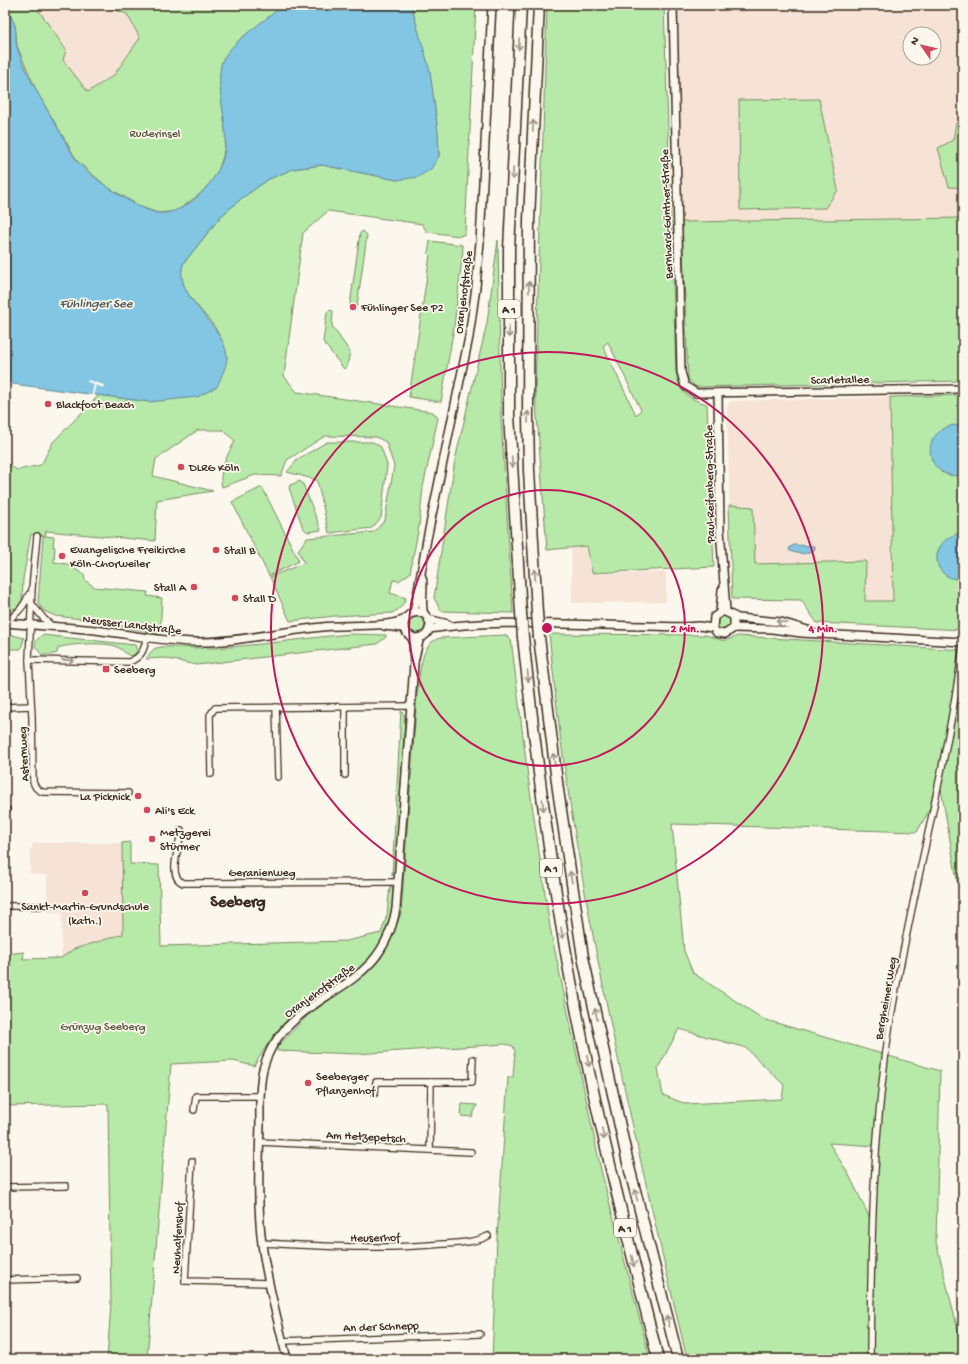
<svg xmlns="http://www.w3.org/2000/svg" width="968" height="1364" font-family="'Gochi Hand',sans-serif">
<rect width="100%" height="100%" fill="#fbf7ec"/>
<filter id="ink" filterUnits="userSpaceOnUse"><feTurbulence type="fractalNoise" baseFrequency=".025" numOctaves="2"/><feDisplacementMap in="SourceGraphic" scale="8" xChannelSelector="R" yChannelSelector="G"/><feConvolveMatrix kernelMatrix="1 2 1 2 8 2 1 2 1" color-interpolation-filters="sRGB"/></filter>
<g filter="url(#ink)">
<g fill="#f6e3d5" fill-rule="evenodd">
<path d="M35,5H106L107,7L127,14L140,38L114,75L88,92L63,60Z"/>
<path d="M701,5H963V218L682,222L677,10L701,9ZM910,34H934V58H910Z"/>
<path d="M890,397L893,601L732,599L727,406L731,401Z"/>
<path d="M586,547L591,574L666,572V602L572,603L571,548Z"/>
<path d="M33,843H122L123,934L61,958L62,912H47V875L30,874V849L32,848Z"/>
</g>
<g fill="#b7e9a9" stroke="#798a64" fill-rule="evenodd">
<path d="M5,5H35L66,50L63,60L88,92L114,75L140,38L127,14L107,7L106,5H283L271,17L240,39L221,65L220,77L226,138L223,156L217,175L201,193L177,211L158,213L141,207L106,186L78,162L38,94L17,46L15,25Z"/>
<path d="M411,5H476L465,234L460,236L427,232L422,224L328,211L303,233L284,376L297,392L433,412L438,418L423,487L419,526L410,573L399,581L393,580L390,593L406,598C403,606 400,609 392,613L335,616L290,621L270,577L304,563L298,550L307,538L374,532L385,520L394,466L386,442L376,437L325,436L287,460L281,476L255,475L222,487C218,470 227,456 235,441L223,430H198L156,459L153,476L213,491L157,500L155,541L46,531L45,536L54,537L53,547H55L54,562L73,565L74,569L84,574L85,580L94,587L148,592L147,596L162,598L160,634L90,620L55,616L44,611L38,603L43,537L45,536L31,534L23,579L22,602L16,608L5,611V462L17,470L41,465L53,442L99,395L150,402L227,358C224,347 220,335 214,326C201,308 175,289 183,264L221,216L242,198L269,179L293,169L322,165L397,180L439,156C438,104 425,55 411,5Z"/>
<path d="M547,5H664L676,372C681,394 685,397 707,404L714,567L592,573L587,546L547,550L535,388ZM608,342L641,410L636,415L603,346Z"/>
<path d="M678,5H746L747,10L701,9L677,10Z"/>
<path d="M819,99L838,190L825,208L740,210L739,100Z"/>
<path d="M963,122V188L949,187L938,148L953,140L956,123Z"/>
<path d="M963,218V381L696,387L688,379L682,222Z"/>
<path d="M363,231L367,235L357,306L354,307L350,305L360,233Z"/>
<path d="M498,240L501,417L513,613L441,611L434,598L455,460L487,323Z"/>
<path d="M430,241L462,245L463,250L454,327L441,402L409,397L430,255L428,253Z"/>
<path d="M330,310L333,311L332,326L350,352L347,366L344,369L323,342L327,312Z"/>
<path d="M963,395V427L962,426L941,472L949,475H963V535C956,534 954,537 948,540C937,548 935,555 939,568L958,580L963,579V630L817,623L801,600L732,599L729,505L753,507L755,564L866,561L865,601H893L890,397Z"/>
<path d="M327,442H373L381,447L387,465L381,518L372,528L329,533L317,480L287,472L298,459Z"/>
<path d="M300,481L303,484L321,530L308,532L303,528L289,488L290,485Z"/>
<path d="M262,487L299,561L269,576L232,502Z"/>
<circle cx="724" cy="623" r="7"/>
<circle cx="417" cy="625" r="8"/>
<path d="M5,633L24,638L21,649H5Z"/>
<path d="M350,634L386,635V637L377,644L196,665L164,658L146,659C149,655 152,649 156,648C164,645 199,649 211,648C257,646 304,638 350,634Z"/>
<path d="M549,634L706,635L724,641L738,636L963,650V914L941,789L917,832L672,824L684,951L693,973L763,1019L940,1071L936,1242L963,1350V1359H687C641,1164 594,969 565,770C558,725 554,679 549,634ZM679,1029L746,1048L784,1085L782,1099L686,1104L663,1095L658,1068ZM829,1143L876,1146L870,1218L848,1173Z"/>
<path d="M42,635L135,645L137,651L134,655L130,656C124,653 121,648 115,646C105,642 67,644 58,648L57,653L50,655H42L35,646L36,641Z"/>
<path d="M505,635L511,639L528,777L550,927L601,1170L650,1359H492L497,1238L508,1077H513L515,1051L513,1046L505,1044L357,1054L277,1051V1047L307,1016L367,973L381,958L392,937L401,913L417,694C420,677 419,643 440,638Z"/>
<path d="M401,711L404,714L405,718L396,868L392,876Z"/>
<path d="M130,842V864L159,865L161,946L346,941L381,933L387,915L390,885C396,890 394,900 393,908C381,978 325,979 284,1023C272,1036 263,1051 254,1066L233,1061L171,1064L147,1359H107L111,1304L108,1104L5,1106V954L24,952L23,959L61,958L74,949L123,934L122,843Z"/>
<path d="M462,1104L477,1105L472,1117L461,1116Z"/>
</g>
<g fill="#82c6e3" stroke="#668894">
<path d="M283,5H411L430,71L438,132L439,156L431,169L418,177L397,180L322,165L293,169L269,179L242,198L221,216L183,264C172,297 225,324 227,357C227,367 220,378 217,387L197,397L150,402L5,383V7C9,12 13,19 15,26C17,32 15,40 17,47C25,73 45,106 59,130C65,140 70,152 77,161C90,177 138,210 158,213C186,216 218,181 224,155C230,125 215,91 221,65C227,43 266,21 283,5Z"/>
<path d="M954,425L963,427V475C927,482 916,433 954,425Z"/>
<path d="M957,534L963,535V579C932,582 927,543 957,534Z"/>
<path d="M794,545L815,546V549C810,555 796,555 789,550L790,547Z"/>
</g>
<path fill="#fbf7ec" d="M88,380L104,385L103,388L96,385L93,396H91L94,384L87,382Z"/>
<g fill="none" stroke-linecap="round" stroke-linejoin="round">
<defs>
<g id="minor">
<path d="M37,536L32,588L29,660L32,717L33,782L36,788L42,792L128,793"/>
<path d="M31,603L44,619L52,626"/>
<path d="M5,623C16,614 24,608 29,594"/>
<path d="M29,660L129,662C141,657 144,651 146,639"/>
<path d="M5,707L31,706"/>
<path d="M276,707L278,777"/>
<path d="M211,774L210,715L215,708L410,706"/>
<path d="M345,775V707"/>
<path d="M5,810H7"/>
<path d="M181,830C181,843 166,877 183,883L398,882"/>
<path d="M5,906H40"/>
<path d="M375,1093L376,1082H472L473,1059"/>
<path d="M194,1110L196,1096H260"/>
<path d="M259,1142L471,1152"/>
<path d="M430,1150L431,1082"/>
<path d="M192,1161L185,1281L269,1283"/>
<path d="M5,1187L66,1186"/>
<path d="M262,1243C323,1246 382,1250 443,1244C458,1243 474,1243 488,1236"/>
<path d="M5,1280L77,1278"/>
<path d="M283,1341L480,1334"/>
<path d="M870,1359C871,1238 873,1114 895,994C916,878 947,763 963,646"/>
</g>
<g id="tertiary">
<path d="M673,5L681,372L685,386L696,393L963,389"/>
<path d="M718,393L720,529L726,611"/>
<path d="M422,577C425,589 420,602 424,614"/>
<path d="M720,612L722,590"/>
<path d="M414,613L427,539L469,337L476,287L480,242L492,5"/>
<path d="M414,662L420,637"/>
<path d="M287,1359C278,1321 267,1283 262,1244C257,1204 259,1163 260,1123C260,1105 259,1086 263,1069C267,1054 275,1040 285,1029C329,983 382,983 396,909L414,664L413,641L411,636"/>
</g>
<g id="secondary">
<circle cx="417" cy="625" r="13"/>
<path d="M428,619L448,624"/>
<path d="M5,623C28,625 52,626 75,628C117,631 157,642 199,642C241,642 281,631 322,627C344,624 389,629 407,618"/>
<path d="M384,626L402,628L406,631"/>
<path d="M713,628L714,617L723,611L738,618L781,622L811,631"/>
<path d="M734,628L772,629L801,633L963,642"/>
<path d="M429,629C498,618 576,626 647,626C664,626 681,628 699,626L713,628L717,633L725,634L734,628V617"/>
</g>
<g id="motorway">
<path d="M521,5L509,249V415L521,613"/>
<path d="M537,613L529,470L528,415L529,220L539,5"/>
<path d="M523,637C535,749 549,860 569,970C592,1101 626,1230 658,1359"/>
<path d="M539,637L558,790L583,957L628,1163L678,1359"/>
</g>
</defs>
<use href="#minor" stroke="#3b2a1e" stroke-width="8"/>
<use href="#tertiary" stroke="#3b2a1e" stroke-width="10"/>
<use href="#secondary" stroke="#3b2a1e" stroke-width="10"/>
<use href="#motorway" stroke="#3b2a1e" stroke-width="13"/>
<use href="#minor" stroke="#fbf7ec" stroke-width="5.5"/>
<use href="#tertiary" stroke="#fbf7ec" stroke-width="7"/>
<use href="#secondary" stroke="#fbf7ec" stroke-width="7"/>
<use href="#motorway" stroke="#fbf7ec" stroke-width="10"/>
<defs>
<g id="motorway-bridge">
<path d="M521,613L523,637"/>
<path d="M537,613L539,637"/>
</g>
</defs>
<use href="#motorway-bridge" stroke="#3b2a1e" stroke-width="13" stroke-linecap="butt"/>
<use href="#motorway-bridge" stroke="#fbf7ec" stroke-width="10"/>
</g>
<defs><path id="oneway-shaft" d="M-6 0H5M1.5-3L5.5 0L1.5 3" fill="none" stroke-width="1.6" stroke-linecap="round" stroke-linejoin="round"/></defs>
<g stroke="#9b9085">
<use href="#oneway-shaft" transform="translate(519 44) rotate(93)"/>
<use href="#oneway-shaft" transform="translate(533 126) rotate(-88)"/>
<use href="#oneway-shaft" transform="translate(513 174) rotate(93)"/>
<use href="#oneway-shaft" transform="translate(529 287) rotate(-90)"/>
<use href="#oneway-shaft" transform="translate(509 332) rotate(90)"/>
<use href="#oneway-shaft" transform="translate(528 417) rotate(-91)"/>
<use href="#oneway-shaft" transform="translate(512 462) rotate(87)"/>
<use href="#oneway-shaft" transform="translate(535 575) rotate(-93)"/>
<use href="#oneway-shaft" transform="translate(782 622) rotate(-172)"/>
<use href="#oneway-shaft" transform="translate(68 660) rotate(1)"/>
<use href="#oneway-shaft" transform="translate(528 676) rotate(84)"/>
<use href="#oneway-shaft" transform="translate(554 759) rotate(-98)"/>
<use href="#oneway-shaft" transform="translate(543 805) rotate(83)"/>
<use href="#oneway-shaft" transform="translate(571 877) rotate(-99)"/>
<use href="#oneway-shaft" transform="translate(562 933) rotate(80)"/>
<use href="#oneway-shaft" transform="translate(596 1014) rotate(-102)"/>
<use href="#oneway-shaft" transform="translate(588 1061) rotate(78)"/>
<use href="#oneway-shaft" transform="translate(603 1134) rotate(78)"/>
<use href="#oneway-shaft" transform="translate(636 1195) rotate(-104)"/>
<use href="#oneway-shaft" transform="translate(633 1261) rotate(76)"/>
<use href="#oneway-shaft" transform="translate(668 1321) rotate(-104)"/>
</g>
</g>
<g fill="none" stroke="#c2185b" stroke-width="2">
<circle cx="547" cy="628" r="138"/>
<circle cx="547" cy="628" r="276"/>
</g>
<g fill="#d1495b" stroke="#fbf7ec" stroke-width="1.5">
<circle cx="353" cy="307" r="4"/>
<circle cx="48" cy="404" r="4"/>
<circle cx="181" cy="467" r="4"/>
<circle cx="216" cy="550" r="4"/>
<circle cx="62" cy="556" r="4"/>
<circle cx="194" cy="587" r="4"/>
<circle cx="235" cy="598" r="4"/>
<rect x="102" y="665" width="8" height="8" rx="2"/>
<circle cx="138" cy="796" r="4"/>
<circle cx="147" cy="810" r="4"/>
<circle cx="152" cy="839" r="4"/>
<circle cx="85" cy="893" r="4"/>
<circle cx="308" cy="1083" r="4"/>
</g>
<g text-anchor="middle" stroke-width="3.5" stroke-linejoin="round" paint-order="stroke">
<g fill="#fbf7ec" stroke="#75685c" stroke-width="1">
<rect x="498" y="300" width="22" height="18" rx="3"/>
<rect x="540" y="859" width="22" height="18" rx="3"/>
<rect x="614" y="1219" width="22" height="18" rx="3"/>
</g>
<g font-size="11" font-weight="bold" fill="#3b2a1e">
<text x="509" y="313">A 1</text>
<text x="551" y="872">A 1</text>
<text x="625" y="1232">A 1</text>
</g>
<g font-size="12" fill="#5a5a41" stroke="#fbf7ec">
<text x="155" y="137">Ruderinsel</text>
<text x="103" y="1030">Grünzug Seeberg</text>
</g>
<g font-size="12" fill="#3b2a1e" stroke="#fbf7ec">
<text transform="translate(666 214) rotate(-92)" y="4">Bernhard-Günther-Straße</text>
<text transform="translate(463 292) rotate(-83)" y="4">Oranjehofstraße</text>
<text transform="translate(840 379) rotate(-1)" y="4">Scarletallee</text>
<text transform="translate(709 484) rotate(-91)" y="4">Paul-Reifenberg-Straße</text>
<text transform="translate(132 624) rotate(7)" y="4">Neusser Landstraße</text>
<text transform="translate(23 754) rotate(-93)" y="4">Asternweg</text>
<text x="262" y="876">Geranienweg</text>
<text transform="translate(319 990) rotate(-36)" y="4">Oranjehofstraße</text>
<text transform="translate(885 998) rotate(-80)" y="4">Bergheimer Weg</text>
<text transform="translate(366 1136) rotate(3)" y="4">Am Hetzepetsch</text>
<text transform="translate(375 1237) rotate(-1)" y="4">Heuserhof</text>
<text transform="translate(177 1238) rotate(-87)" y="4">Neuhalfenshof</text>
<text transform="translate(381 1326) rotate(-2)" y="4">An der Schnepp</text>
</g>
<g font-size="12" fill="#3b2a1e" stroke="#fbf7ec" text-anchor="start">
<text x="361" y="311">Fühlinger See P2</text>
<text x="56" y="408">Blackfoot Beach</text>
<text x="189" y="471">DLRG Köln</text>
<text x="70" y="553">Evangelische Freikirche<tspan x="70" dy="14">Köln-Chorweiler</tspan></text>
<text x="224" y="554">Stall B</text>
<text x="186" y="591" text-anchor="end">Stall A</text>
<text x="243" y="602">Stall D</text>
<text x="114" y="673">Seeberg</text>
<text x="130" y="800" text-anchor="end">La Picknick</text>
<text x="155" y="814">Ali's Eck</text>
<text x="160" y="836">Metzgerei<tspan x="160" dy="14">Stürmer</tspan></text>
<text x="85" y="910" text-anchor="middle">Sankt-Martin-Grundschule<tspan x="85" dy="14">(kath.)</tspan></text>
<text x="316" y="1080">Seeberger<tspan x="316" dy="14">Pflanzenhof</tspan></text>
</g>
<g font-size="13" font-style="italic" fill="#505959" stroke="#fbf7ec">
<text x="96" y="307">Fühlinger See</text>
</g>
<g font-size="16" font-weight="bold" fill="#3b2a1e" stroke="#fbf7ec">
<text x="238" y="906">Seeberg</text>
</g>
</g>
<circle cx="547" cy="628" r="6" fill="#c2185b" stroke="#fbf7ec" stroke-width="2"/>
<g font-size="12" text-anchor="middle" font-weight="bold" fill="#c2185b" stroke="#fbf7ec" stroke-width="3.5" stroke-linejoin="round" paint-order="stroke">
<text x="685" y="632">2 Min.</text>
<text x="823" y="632">4 Min.</text>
</g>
<rect width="968" height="1364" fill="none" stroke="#fbf7ec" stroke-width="20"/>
<rect x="10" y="10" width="948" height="1344" fill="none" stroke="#3b2a1e" stroke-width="1.5" filter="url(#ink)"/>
<g transform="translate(922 46) rotate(304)"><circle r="19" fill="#fbf7ec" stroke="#aea59a"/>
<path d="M0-3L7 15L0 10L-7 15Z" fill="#d1495b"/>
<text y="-6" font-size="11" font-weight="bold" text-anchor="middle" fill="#3b2a1e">N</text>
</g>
</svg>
